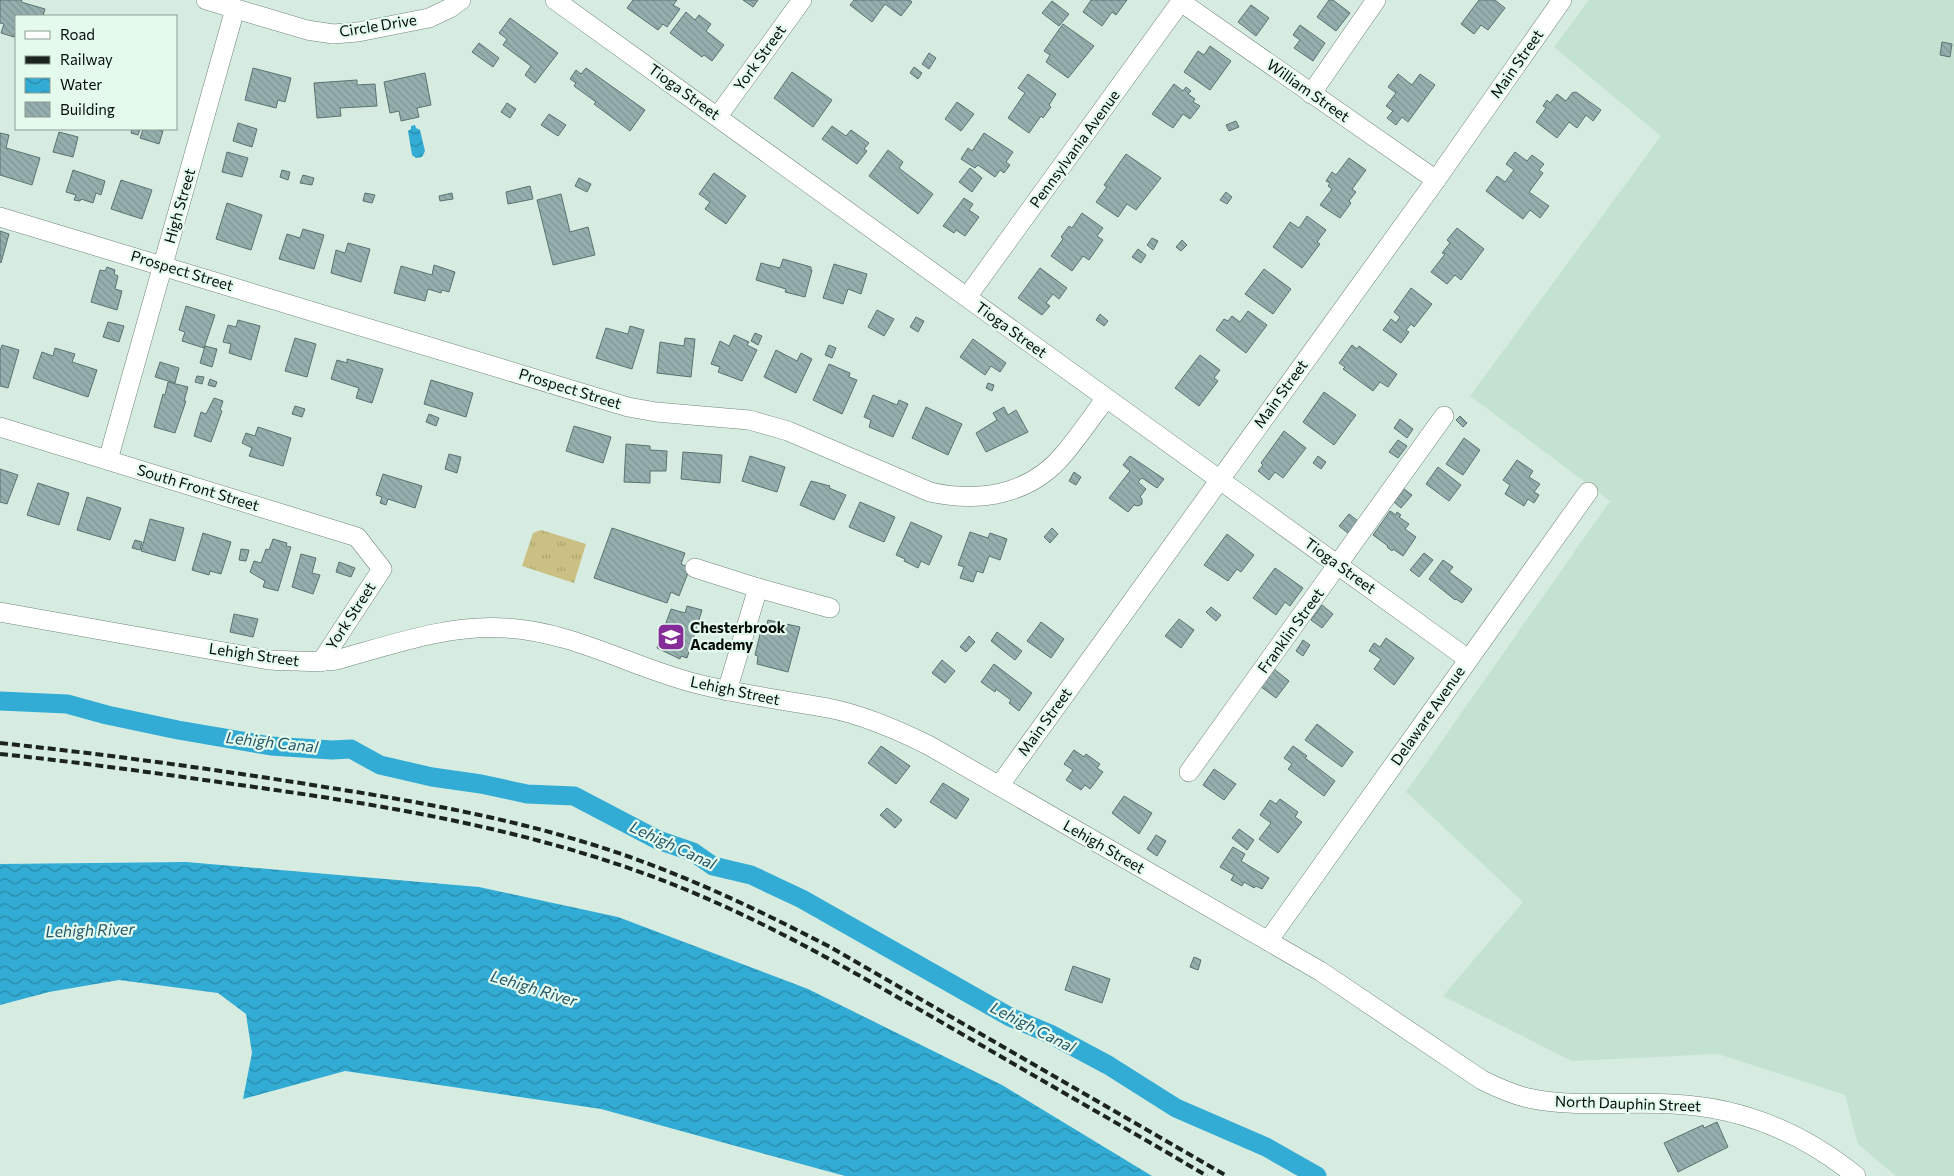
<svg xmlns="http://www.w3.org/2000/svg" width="1954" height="1176" font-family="Commissioner,sans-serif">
<defs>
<pattern id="park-tufts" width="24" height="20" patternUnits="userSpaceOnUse" patternTransform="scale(1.25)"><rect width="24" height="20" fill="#cbc083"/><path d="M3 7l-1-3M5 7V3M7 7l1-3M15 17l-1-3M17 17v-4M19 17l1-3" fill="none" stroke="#ada470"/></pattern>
<pattern id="water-waves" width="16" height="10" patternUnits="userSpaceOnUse" patternTransform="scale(1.25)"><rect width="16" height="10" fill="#32acd5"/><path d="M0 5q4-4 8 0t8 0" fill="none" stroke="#288aab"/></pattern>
<pattern id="building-back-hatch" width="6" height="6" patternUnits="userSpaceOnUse" patternTransform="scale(1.25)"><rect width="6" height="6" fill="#95afae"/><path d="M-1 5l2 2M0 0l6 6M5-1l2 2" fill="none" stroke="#7f9594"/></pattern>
</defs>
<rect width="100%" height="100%" fill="#d6ece0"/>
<path fill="#c4e2d2" d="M1589,0H1954V1176H1896L1858,1144L1845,1095L1718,1054L1572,1061L1443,996L1523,902L1406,792L1610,501L1470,396L1661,136L1554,47Z"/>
<path fill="url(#park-tufts)" d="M541,530L586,544L574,583L522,566L533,533Z"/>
<g fill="url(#water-waves)">
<path d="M415,125L416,128L420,130L425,151L422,157L416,158L412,155L408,131L411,129V126Z"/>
<path d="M186,862L479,887L618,917L808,989L1002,1085L1152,1176H845L601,1109L345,1071L243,1099L252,1053L246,1014L218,993L119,980L49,992L0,1005V864Z"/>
</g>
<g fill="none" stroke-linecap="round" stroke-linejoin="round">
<path stroke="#32acd5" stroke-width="19" d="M0,701L67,704L107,715L178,730L271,746L332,750L351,749L380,765L432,777L481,784L527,794L574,796L658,840L693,852L713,866L751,875L802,899L1010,1017L1050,1034L1108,1065L1176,1108L1266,1147L1317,1176"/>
</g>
<g fill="url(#building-back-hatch)" stroke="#5a7372">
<path d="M0,0H22L21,2L45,9L43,16H16V30L14,37L1,33L4,24L0,23Z"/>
<path d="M633,0H677L673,5L680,9L667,27L663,24L658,30L627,8Z"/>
<path d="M743,0H758L753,7Z"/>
<path d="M854,0H910L912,2L901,16L885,4L872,22L850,5Z"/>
<path d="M1091,0H1127L1116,15L1112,12L1102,26L1083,12Z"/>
<path d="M1329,0H1333L1350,13L1336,31L1317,17Z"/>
<path d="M1479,0H1495L1505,8L1488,30L1481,25L1474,34L1461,24Z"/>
<path d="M1052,1L1069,14L1059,26L1042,13Z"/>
<path d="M1251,5L1269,18L1256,36L1238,22Z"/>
<path d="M686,12L695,20L699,15L711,24L706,31L724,45L712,61L704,55L702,57L670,33Z"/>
<path d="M510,18L558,53L535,83L525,75L531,66L503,45L507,39L499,33Z"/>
<path d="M1063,24L1094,46L1068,78L1046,62L1050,55L1044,51Z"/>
<path d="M1300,25L1325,43L1313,61L1294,48L1300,40L1293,35Z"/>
<path d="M1942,42L1952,44L1950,57L1940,55Z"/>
<path d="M479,43L499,58L493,67L472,52Z"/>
<path d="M1210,46L1231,61L1210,90L1184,72L1198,51L1204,55Z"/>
<path d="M929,53L936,58L929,69L922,64Z"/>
<path d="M914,67L922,73L918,79L910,73Z"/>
<path d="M253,68L291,78L285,102L278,100L276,108L245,100Z"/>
<path d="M586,68L645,110L630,131L594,104L596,102L574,86L576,83L570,79L576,70L581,74Z"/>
<path d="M792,72L832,100L813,127L774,98Z"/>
<path d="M425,73L431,105L417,108L419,117L401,121L399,111L390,113L384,82Z"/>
<path d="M1028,74L1056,94L1049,105L1051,107L1043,118L1041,116L1029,133L1008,118L1025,93L1018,88Z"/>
<path d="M1398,74L1412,85L1420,74L1435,85L1408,122L1402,117L1396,125L1387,118L1393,111L1386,106L1396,93L1388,87Z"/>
<path d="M357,80V85L375,84L377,106L340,108L341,116L317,118L314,83Z"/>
<path d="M1174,84L1183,91L1186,87L1191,91L1188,94L1195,99L1193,102L1200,106L1190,119L1183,114L1173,128L1152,114Z"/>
<path d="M1576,92L1601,110L1593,121L1586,115L1577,128L1569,122L1557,138L1536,122L1546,108L1543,106L1547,100L1550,103L1557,94L1566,101L1572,93Z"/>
<path d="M957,102L974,114L961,131L945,119Z"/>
<path d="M507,103L516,109L510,118L501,112Z"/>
<path d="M549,114L566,125L558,136L541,125Z"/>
<path d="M1236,121L1239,127L1229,131L1226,125Z"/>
<path d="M238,123L257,129L252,147L233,141Z"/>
<path d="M832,126L846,136L851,130L869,143L864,149L867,151L857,164L822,139Z"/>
<path d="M132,129H140L138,135L131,133Z"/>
<path d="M143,129H154L163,131L159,144L140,138Z"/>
<path d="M59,132L78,137L73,157L53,152Z"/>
<path d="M0,133L9,135L6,148L40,158L32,185L0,175Z"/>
<path d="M984,133L1013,152L1006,162L1010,165L1004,173L1000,170L995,177L978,165L975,168L961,159L968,148L972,151Z"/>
<path d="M888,150L903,162L899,168L933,194L918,214L869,176Z"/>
<path d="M227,152L248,158L242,177L222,172Z"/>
<path d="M1515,152L1527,161L1532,155L1544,164L1539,170L1543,173L1529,192L1549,206L1540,218L1530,210L1523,219L1486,191L1497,176L1505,182L1514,170L1506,164Z"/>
<path d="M1126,154L1161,178L1136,210L1127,204L1118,217L1096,202L1107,187L1104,185Z"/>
<path d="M1349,158L1366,170L1352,189L1356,192L1349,201L1351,203L1340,218L1320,205L1332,189L1328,186L1330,183L1326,181L1332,172L1336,175Z"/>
<path d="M970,168L982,178L972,192L959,182Z"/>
<path d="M73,170L105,181L101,195L96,193L93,203L81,199L80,201L74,200L76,195L66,192Z"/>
<path d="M282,170L290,172L288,180L280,177Z"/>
<path d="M714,173L746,196L726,224L705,209L710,202L699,194Z"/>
<path d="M303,175L314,178L312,185L300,183Z"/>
<path d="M579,178L591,184L587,192L575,186Z"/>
<path d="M121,180L152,190L142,219L111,209Z"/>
<path d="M530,186L533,199L508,204L506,192Z"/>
<path d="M1226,192L1232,197L1227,204L1220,200Z"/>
<path d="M365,193L375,195L372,203L363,201Z"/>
<path d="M452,193L453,199L440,201L439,196Z"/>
<path d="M561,194L570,232L588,227L595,255L553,265L537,200Z"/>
<path d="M964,198L973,204L969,210L979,217L965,236L956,230L954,233L943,226Z"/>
<path d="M227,203L262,215L251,250L216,239Z"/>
<path d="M1082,213L1103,228L1097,236L1103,240L1089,260L1083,256L1072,271L1051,256L1063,239L1061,237L1069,226L1072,228Z"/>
<path d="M1307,216L1326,230L1317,242L1320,244L1302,268L1273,247L1290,222L1299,228Z"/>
<path d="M1457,228L1484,249L1461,280L1455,275L1447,284L1431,272L1445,254L1442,253L1450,243L1447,240Z"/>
<path d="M303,229L324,235L314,269L279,259L287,234L300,238Z"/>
<path d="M0,231L9,234L1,263L0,262Z"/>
<path d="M1152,238L1158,241L1153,250L1147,245Z"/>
<path d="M1182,240L1187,245L1181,251L1176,247Z"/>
<path d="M348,243L370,249L361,282L331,273L336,250L345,253Z"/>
<path d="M1138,249L1146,255L1141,263L1132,257Z"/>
<path d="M783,259L811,267V270H812L805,297L785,292L786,289L756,280L761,263L780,268Z"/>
<path d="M834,264L867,274L861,294L848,289L843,304L823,298Z"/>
<path d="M434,265L455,272L449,292L442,290L441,293L428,289L425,301L394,293L401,266L432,275Z"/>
<path d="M107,267L115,270L114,274L118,276L115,289L122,291L117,310L91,302L100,270L105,271Z"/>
<path d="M1040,268L1067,288L1059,299L1053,294L1046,303L1050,306L1042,315L1018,298Z"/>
<path d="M1264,269L1291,289L1273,314L1245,294Z"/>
<path d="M1411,288L1432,304L1414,327L1411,324L1406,330L1409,332L1401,343L1383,330L1391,319L1396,323L1400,317L1394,312Z"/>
<path d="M186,306L215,315L204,348L182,341L185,332L179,330Z"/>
<path d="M877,310L894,319L884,336L868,327Z"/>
<path d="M1248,311L1267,325L1246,353L1216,330L1224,319L1228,321L1232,316L1240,322Z"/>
<path d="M1100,314L1108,321L1104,326L1096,320Z"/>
<path d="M916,317L924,321L918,332L910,327Z"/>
<path d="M238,320L260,326L251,360L229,353L231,344L223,342L228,325L236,327Z"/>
<path d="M108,322L124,326L119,342L103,337Z"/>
<path d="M630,326L644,330L632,369L596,358L606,328L628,334Z"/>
<path d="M755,333L762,336L758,345L751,341Z"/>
<path d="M734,335L749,342L747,345L757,350L742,381L718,372L720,367L711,364L720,341L729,346Z"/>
<path d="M295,338L316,344L307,377L285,371Z"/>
<path d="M685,338L695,339L691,377L657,373L660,342L684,346Z"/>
<path d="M973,339L1006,363L1000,372L991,366L985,375L960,357Z"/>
<path d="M2,345L19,350L8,388L0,386V351Z"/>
<path d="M829,345L836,348L832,358L825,355Z"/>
<path d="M1352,345L1357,349L1359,346L1397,374L1388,387L1380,382L1373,391L1343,369L1345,367L1339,363Z"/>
<path d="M205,346L217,349L212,367L200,363Z"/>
<path d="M55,348L75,354L72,362L97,370L88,397L33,378L42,352L53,356Z"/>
<path d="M776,350L797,361L801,353L812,359L796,393L764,377Z"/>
<path d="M1200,355L1220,370L1214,378L1218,381L1199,406L1175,388Z"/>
<path d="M347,359L383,369L372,403L356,398L359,388L331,379L337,360L347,363Z"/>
<path d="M160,362L179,368L175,383L155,377Z"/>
<path d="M829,364L850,373L849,377L857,380L842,414L813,400Z"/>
<path d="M197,376L204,377L202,384L195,382Z"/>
<path d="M210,379L217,382L215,387L208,385Z"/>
<path d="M431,380L473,393L466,417L424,404Z"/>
<path d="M168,382L188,387L184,401H186L175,433L154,427L163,394L165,395Z"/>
<path d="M988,383L994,385L992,391L986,388Z"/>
<path d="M1324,392L1356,415L1334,445L1303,422Z"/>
<path d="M873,395L897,405L899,400L908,404L893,437L869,427L871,420L864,417Z"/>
<path d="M214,398L223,401L220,410L222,411L211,442L194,436L201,412L206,414Z"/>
<path d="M295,406L305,409L302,417L292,414Z"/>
<path d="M926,407L962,424L948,455L912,438Z"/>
<path d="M1004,407L1008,415L1016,410L1028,432L986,452L976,433L997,420L993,413Z"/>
<path d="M429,414L439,418L436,426L426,422Z"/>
<path d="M1460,416L1467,423L1463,427L1456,420Z"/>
<path d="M1400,419L1413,429L1407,438L1394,428Z"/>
<path d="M574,426L611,437L603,463L566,451Z"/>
<path d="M258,427L291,438L283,466L249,456L252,448L242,443L246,433L255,436Z"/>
<path d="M1284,431L1306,448L1283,478L1275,472L1269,480L1258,471L1263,465L1261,463Z"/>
<path d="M1464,438L1480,450L1463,475L1446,464Z"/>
<path d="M1398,440L1407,446L1398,458L1389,452Z"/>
<path d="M626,444L650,446V450L667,451L666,471H650V483L624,482Z"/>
<path d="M683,452L722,455L720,483L681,479Z"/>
<path d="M449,454L461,457L457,473L445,469Z"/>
<path d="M750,456L785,467L777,492L742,481Z"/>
<path d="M1130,456L1164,479L1157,488L1142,478L1138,482L1146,489L1140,497L1142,499V504L1138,506L1134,505L1128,512L1109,498L1130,471L1123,465Z"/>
<path d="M1318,456L1326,462L1321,469L1313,463Z"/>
<path d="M1517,460L1533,471L1529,477L1540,484L1534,492L1539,495L1534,503L1528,499L1524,506L1505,494L1510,485L1503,480Z"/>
<path d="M1438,467L1461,485L1449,501L1426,484Z"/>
<path d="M0,469L18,475L7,504L0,502Z"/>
<path d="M1074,472L1081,477L1076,485L1069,481Z"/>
<path d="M383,474L422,486L415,508L388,499L386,505L380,503L382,497L376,495Z"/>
<path d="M811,481L830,486L829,488L846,495L834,520L800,505Z"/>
<path d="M38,483L69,493L59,525L27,515Z"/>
<path d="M1404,489L1412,495L1401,508L1394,502Z"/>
<path d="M87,497L121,508L110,540L77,530Z"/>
<path d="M860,502L895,517L884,542L849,527Z"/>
<path d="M1390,511L1396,515L1397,512L1401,515L1399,517L1409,524L1405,529L1416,537L1403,556L1393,549L1392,551L1387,547L1388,546L1373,535Z"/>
<path d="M1349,514L1358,521L1349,534L1339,526Z"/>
<path d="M150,519L184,528L175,561L141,551Z"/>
<path d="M911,522L942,536L929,565L921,561L918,568L904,561L905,559L896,555Z"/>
<path d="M612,528L685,553L681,564L690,568L679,596L671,592L667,603L594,578Z"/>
<path d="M1052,528L1058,534L1050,543L1044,537Z"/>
<path d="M970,532L988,538L990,533L1007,539L1000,560L989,556L983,573L977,571L973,582L960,578L964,567L958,565Z"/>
<path d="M203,533L231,542L221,574L210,571L209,575L192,570Z"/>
<path d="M1227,534L1254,555L1241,572L1237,569L1228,581L1204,565Z"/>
<path d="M273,539L287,543L286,546L291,547L278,591L263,587L265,581L250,572L254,561L261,563L266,549L269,550Z"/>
<path d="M135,540L142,542L140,550L132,548Z"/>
<path d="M241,549L249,550L246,561L239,560Z"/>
<path d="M1424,553L1433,560L1419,577L1410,570Z"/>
<path d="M301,554L316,558L312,573L320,575L313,594L292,587Z"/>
<path d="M1443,560L1453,567L1449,572L1472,589L1462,603L1456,599L1455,600L1429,579Z"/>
<path d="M339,562L355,568L351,577L336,572Z"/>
<path d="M1275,568L1303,588L1290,606L1285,602L1276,615L1253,598Z"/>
<path d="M1322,605L1333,614L1322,628L1311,620Z"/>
<path d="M687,606L702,610L687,658L681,656L680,659L657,648L671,609L685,613Z"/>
<path d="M1211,607L1221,615L1216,621L1206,612Z"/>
<path d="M234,614L258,619L253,637L230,632Z"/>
<path d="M1179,619L1194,630L1181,648L1165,636Z"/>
<path d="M768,620L800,627L788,672L757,664L758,656L755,655L761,630L765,631Z"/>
<path d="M1041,622L1064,639L1051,658L1027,641Z"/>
<path d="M997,632L1022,651L1015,660L991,641Z"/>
<path d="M969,636L975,642L966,652L960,647Z"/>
<path d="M1386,638L1414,658L1394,685L1374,669L1381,659L1369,651L1374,643L1380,647Z"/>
<path d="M1303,640L1310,645L1303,656L1296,651Z"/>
<path d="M942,660L955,671L945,683L932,673Z"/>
<path d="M994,664L1032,693L1019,711L1009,703L1011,700L996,689L995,692L981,682Z"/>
<path d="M1274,669L1289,681L1276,698L1260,686Z"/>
<path d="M1317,724L1353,752L1342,767L1305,740Z"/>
<path d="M881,746L910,766L896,784L868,763Z"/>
<path d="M1293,746L1307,756L1305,758L1335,781L1324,796L1288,769L1292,764L1284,758Z"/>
<path d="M1074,750L1084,757L1086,754L1100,764L1097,768L1103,772L1090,789L1085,785L1081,790L1066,780L1073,770L1064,764Z"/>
<path d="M1214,769L1236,784L1224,800L1203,785Z"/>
<path d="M943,783L969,799L956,819L930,802Z"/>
<path d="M1124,796L1152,813L1139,834L1112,813Z"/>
<path d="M1280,799L1298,812L1295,817L1302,822L1278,853L1259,839L1271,823L1260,815L1270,800L1276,804Z"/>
<path d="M887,808L902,820L895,828L880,815Z"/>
<path d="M1239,829L1254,840L1247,850L1232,838Z"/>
<path d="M1156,835L1166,841L1157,856L1147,849Z"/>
<path d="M1233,847L1245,854L1241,861L1269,878L1262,889L1256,886L1254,888L1244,882L1242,886L1231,880L1234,875L1220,867Z"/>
<path d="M1194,957L1201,960L1198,970L1190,967Z"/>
<path d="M1073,966L1110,979L1102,1003L1065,990Z"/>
<path d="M1717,1122L1728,1147L1678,1172L1664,1143L1703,1125L1704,1128Z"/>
</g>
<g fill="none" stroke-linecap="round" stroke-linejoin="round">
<defs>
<g id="minor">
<path d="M206,0L307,30L333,34L358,32L429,18L450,8L461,0"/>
<path d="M555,0L1468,659"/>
<path d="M1181,2L1436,180"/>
<path d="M1311,94L1376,0"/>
<path d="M718,116L802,0"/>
<path d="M0,217L628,407L656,412L749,420L788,431L930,492C979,503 1030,495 1064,454C1079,436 1092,417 1106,398"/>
<path d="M967,297L1182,0"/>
<path d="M0,427L357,537L382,569L321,662"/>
<path d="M108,460L235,9"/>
<path d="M695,568L758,588L727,691"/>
<path d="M758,588L830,608"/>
<path d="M0,612L269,660C292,661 314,663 336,660C391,645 449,624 506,628C575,632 633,668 698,684C741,695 785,700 828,708C864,715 898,730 930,746L1320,971L1482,1080C1496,1087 1511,1094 1528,1098C1571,1108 1627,1101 1672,1104C1741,1107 1803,1133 1856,1176"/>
<path d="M1189,772L1444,416"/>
<path d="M999,786L1436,180L1562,0"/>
<path d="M1268,941L1588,492"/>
</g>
</defs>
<use href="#minor" stroke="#71867b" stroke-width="20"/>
<use href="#minor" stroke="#fff" stroke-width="19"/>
<g stroke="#1c2420" stroke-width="4" stroke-dasharray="8 4" stroke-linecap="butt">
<path d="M0,743C111,755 221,770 331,788C420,802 508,818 594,845C677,871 755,908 832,948L1227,1176"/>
<path d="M0,754C78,762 155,773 233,784C385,805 539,830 682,888C775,926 861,976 948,1026C1034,1076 1121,1125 1207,1176"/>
</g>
</g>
<defs>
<symbol id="school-square" viewBox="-11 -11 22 22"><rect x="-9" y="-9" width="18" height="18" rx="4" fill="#862c98" stroke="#e3faed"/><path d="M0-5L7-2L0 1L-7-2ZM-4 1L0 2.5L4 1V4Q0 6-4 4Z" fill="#fff"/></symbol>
</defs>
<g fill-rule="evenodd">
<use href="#school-square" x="655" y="621" width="32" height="32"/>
</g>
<g text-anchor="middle" stroke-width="4.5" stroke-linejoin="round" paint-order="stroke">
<g font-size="15" fill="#060d0a" stroke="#e3faed">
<text transform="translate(378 26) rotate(-9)" y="5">Circle Drive</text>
<text transform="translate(760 58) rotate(-54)" y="5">York Street</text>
<text transform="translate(1517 64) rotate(-55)" y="5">Main Street</text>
<text transform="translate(1308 91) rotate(35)" y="5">William Street</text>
<text transform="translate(684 92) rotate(36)" y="5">Tioga Street</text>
<text transform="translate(1075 149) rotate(-54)" y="5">Pennsylvania Avenue</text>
<text transform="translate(180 206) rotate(-74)" y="5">High Street</text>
<text transform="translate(182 271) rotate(17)" y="5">Prospect Street</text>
<text transform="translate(1011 330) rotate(36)" y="5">Tioga Street</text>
<text transform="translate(570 389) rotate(17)" y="5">Prospect Street</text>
<text transform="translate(1281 394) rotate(-54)" y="5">Main Street</text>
<text transform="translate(198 488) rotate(17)" y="5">South Front Street</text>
<text transform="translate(1340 566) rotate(36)" y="5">Tioga Street</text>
<text transform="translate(351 616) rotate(-57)" y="5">York Street</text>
<text transform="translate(1291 631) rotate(-54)" y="5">Franklin Street</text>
<text transform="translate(254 655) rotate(8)" y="5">Lehigh Street</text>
<text transform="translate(735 691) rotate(12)" y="5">Lehigh Street</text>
<text transform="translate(1428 716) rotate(-55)" y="5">Delaware Avenue</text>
<text transform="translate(1045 722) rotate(-54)" y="5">Main Street</text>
<text transform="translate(1104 847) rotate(30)" y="5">Lehigh Street</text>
<text transform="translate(1628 1104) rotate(2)" y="5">North Dauphin Street</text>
</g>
<g font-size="15" font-weight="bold" fill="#060d0a" stroke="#e3faed" text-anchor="start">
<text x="690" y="633">Chesterbrook<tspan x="690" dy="17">Academy</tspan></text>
</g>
<g font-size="16" font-style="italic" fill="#275769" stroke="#e3faed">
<text transform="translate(272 742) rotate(6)" y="6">Lehigh Canal</text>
<text transform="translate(673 845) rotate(25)" y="6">Lehigh Canal</text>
<text transform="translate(90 930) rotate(-2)" y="6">Lehigh River</text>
<text transform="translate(534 988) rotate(17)" y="6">Lehigh River</text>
<text transform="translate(1033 1027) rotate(27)" y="6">Lehigh Canal</text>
</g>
</g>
<rect x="15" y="15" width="162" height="115" fill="#e3faed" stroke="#8b9b92"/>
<rect x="25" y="31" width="25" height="8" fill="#ffffff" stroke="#8b9b92"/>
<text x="60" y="40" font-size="15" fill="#060d0a">Road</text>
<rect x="25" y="56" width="25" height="8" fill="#1c2420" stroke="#8b9b92"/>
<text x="60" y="65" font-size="15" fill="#060d0a">Railway</text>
<rect x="25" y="78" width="25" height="15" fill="url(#water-waves)" stroke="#8b9b92"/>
<text x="60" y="90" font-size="15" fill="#060d0a">Water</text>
<rect x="25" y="102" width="25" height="15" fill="url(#building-back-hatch)" stroke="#8b9b92"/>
<text x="60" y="115" font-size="15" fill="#060d0a">Building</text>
</svg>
